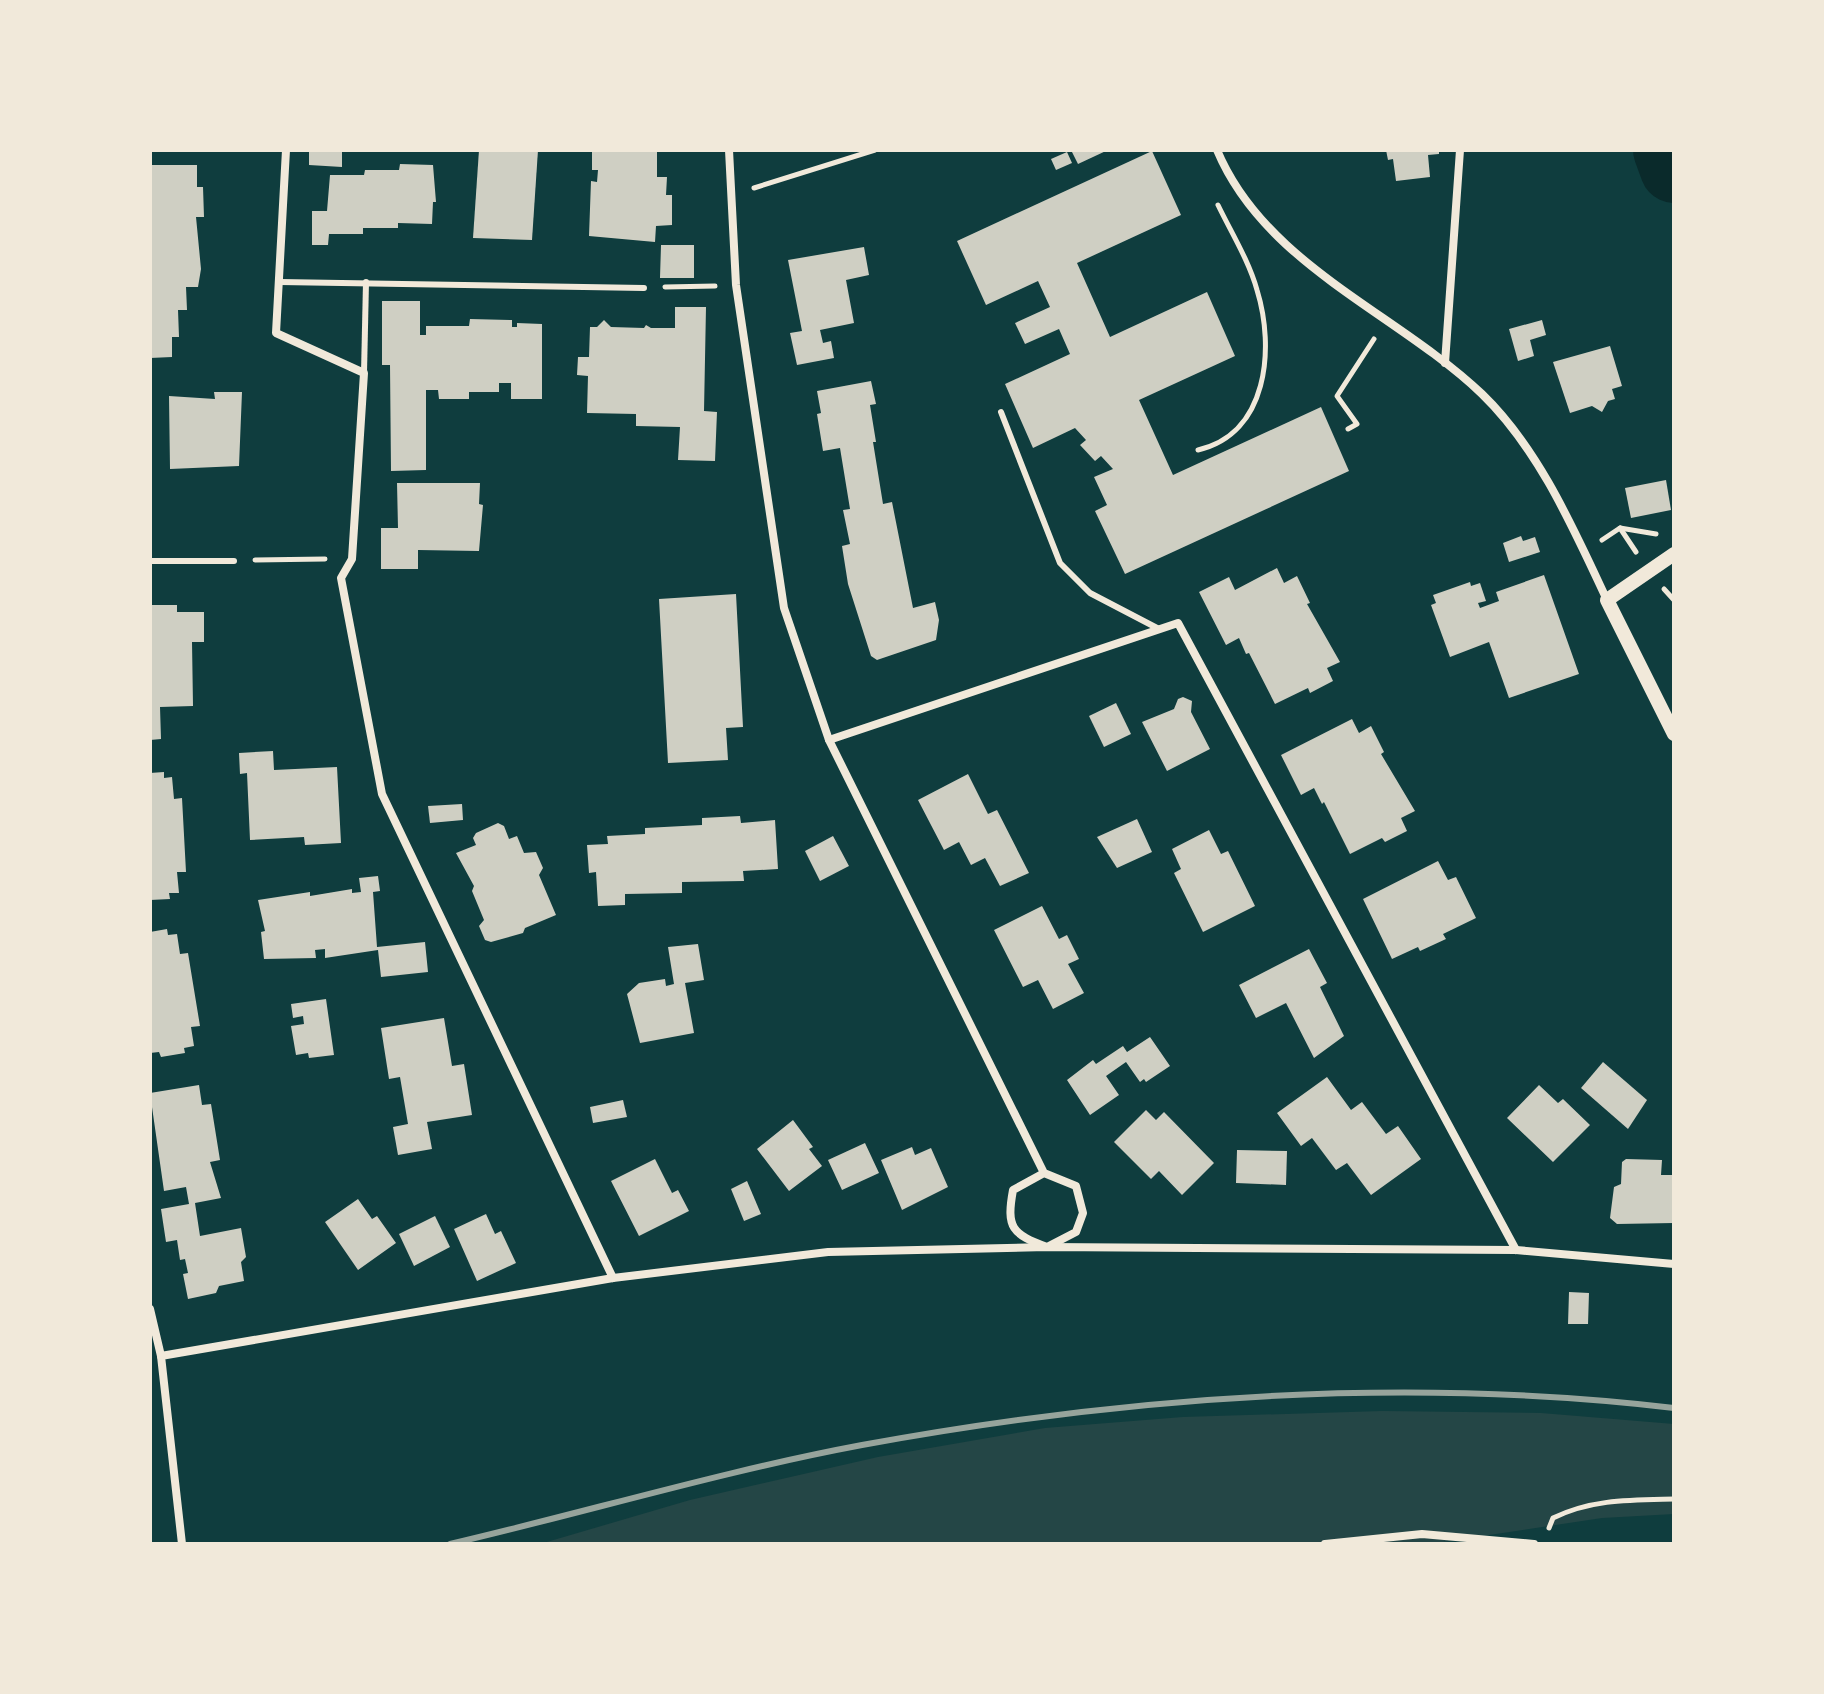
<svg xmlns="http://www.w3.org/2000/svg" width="1824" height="1694" font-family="Helvetica,sans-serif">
<rect width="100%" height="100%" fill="#0f3d3e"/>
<path fill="#244646" d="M1382,1411L1541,1413L1674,1424V1514L1602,1518L1429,1544H540L690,1500L878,1457L1045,1428L1183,1417Z"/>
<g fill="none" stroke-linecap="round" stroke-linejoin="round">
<path stroke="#0a2a2b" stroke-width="68" d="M1667,150L1674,169"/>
</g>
<g fill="#cfcfc3">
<path d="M309,150H342V167L309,165Z"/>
<path d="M479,150H538L532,240L473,238Z"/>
<path d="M592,150H657V177H667L666,195H672V225L656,226L655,242L589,236L591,181L597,182L598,170H592Z"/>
<path d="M1071,150H1108L1078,164Z"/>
<path d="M1386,150H1439V154L1428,155L1430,177L1396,181L1393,159L1388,160Z"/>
<path d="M1152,151L1181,215L1077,263L1110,337L1207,292L1235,356L1139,400L1173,475L1321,407L1349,471L1125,574L1095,511L1107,505L1094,477L1113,469L1101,456L1095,461L1080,445L1086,440L1075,428L1033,448L1005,384L1070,354L1059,329L1025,344L1015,323L1050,307L1038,281L986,305L957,241Z"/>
<path d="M1067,152L1072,163L1056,170L1051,159Z"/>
<path d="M400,164L433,165L436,202H433L432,224L398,223V228H363V234H329L328,245H312V211H327L330,175H364L365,170H399Z"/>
<path d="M150,165H197V187H203L204,217H196L201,269L198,287H186L187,310H178L179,337H172V357L150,358Z"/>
<path d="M661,245H694V278H660Z"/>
<path d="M864,247L869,275L846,280L854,323L820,330L823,343L831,341L834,358L797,365L790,333L802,331L788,260Z"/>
<path d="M382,301H420V335H426V326H469L470,319L512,320V327H517V323L542,324V399H511V383H499V392H469V399H439L438,390H426V470L391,471L390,365H382Z"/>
<path d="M675,307H706L704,411L717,412L715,461L678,460L680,427L636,426V414L587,413L588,376L577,375L578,357H589L590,327H597L604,320L611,327L644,328L646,325L651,328H675Z"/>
<path d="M1542,320L1546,335L1530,340L1534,356L1518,361L1509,329Z"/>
<path d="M1610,346L1622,386L1612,389L1615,399L1608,401L1602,412L1592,406L1570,413L1553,362Z"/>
<path d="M871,381L876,404L870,405L876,442H873L883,504L892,502L913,608L935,602L939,620L936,640L877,660L871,656L848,584L842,546L850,544L843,510L850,509L840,448L823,451L817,414L821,413L817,391Z"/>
<path d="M214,392H242L239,466L170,469L169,396L215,399Z"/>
<path d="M1666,480L1671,510L1631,518L1625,488Z"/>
<path d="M397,483H480L479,504L483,505L479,551L418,550V569H381V528H398Z"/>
<path d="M1521,536L1523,541L1535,537L1540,552L1509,562L1503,543Z"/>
<path d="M1277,568L1284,583L1297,576L1310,603L1307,604L1340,662L1327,668L1333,681L1310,693L1308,688L1275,704L1249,653L1246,654L1239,638L1226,645L1199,592L1229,577L1235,590Z"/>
<path d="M1544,575L1579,674L1509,698L1489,642L1450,657L1431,605L1436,603L1433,595L1470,582L1471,586L1480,583L1486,601L1478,603L1480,608L1499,601L1496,592Z"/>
<path d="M736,594L743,727L726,728L728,760L668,763L659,599Z"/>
<path d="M150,605H177V612H204V642H192L193,706L160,707L161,739L150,740Z"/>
<path d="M1183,697L1192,701L1191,712L1210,749L1167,771L1142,722L1174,709L1178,699Z"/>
<path d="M1116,703L1131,734L1104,747L1089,716Z"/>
<path d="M1352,719L1359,733L1371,726L1384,752L1381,754L1415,811L1401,818L1407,831L1385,842L1382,838L1350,854L1324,802L1322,804L1314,788L1301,795L1281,755Z"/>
<path d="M273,751L274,770L337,767L341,843L305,845L304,837L250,840L247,773L240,774L239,753Z"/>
<path d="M164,772V778L172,777L174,799L182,798L186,872H177L179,893H169L170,899L150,900V773Z"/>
<path d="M968,774L988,814L997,810L1029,873L1000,886L985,858L971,865L959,842L944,850L918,800Z"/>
<path d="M462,804L463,820L430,823L428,806Z"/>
<path d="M740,816L741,823L775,820L778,869L743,871L744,881L682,882V893L625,894V905L598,906L596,872L589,873L587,845L608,844L607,836L645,834V828L702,825V818Z"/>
<path d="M1137,819L1152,852L1117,868L1097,837Z"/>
<path d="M498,823L504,826L509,839L517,836L524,853L536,852L543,868L539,875L556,915L525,928L523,933L491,942L485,940L479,926L484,920L472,891L474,886L456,853L476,845L473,838L476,833Z"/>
<path d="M1209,830L1221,854L1228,851L1255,906L1203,932L1174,873L1181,869L1172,849Z"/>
<path d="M833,836L849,866L820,881L805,851Z"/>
<path d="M1438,861L1448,880L1456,877L1476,918L1443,934L1446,939L1420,951L1418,947L1392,959L1363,899Z"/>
<path d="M378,876L380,891L373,892L377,947L425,942L428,972L381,977L378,950L325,958V949L315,950L316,958L264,959L261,932L265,931L258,900L310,892V896L352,889V893L361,892L359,878Z"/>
<path d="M1042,906L1059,939L1067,935L1079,959L1068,964L1084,993L1053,1009L1038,980L1023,987L994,930Z"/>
<path d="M167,929L168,935L177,934L180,954L188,953L200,1026L191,1027L194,1046L184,1048L185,1053L161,1057L159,1052L150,1053V932Z"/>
<path d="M698,944L704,980L685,983L694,1033L640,1043L627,994L639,983L665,979L666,986L674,984L668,947Z"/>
<path d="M1309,949L1327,983L1320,987L1344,1036L1314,1058L1286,1003L1256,1018L1239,985Z"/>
<path d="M326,999L334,1055L309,1058L308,1053L296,1055L291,1026L304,1024L303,1016L293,1018L291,1004Z"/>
<path d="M444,1018L452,1066L464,1064L472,1115L427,1122L432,1149L398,1155L393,1127L408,1124L400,1077L389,1079L381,1028Z"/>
<path d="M1150,1037L1170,1066L1146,1082L1144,1079L1140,1082L1126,1062L1106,1076L1119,1095L1090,1115L1067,1080L1093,1060L1096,1064L1123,1046L1127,1052Z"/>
<path d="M1603,1062L1647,1100L1628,1129L1581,1088Z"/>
<path d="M1327,1077L1351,1110L1362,1102L1386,1134L1398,1126L1421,1159L1371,1195L1347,1163L1336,1170L1312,1138L1301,1146L1277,1113Z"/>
<path d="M199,1085L202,1105L211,1104L220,1160L210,1162L221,1198L195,1203L200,1236L241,1228L246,1257L241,1262L244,1281L219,1286L216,1293L188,1299L183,1274L188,1273L185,1259L180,1260L177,1240L166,1242L161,1209L189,1204L186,1187L164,1191L150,1093Z"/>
<path d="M1539,1085L1558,1103L1563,1099L1590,1125L1553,1162L1507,1118Z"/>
<path d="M623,1100L627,1117L593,1123L590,1107Z"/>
<path d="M1146,1110L1156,1120L1164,1112L1214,1163L1182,1195L1159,1171L1151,1179L1114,1142Z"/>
<path d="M793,1120L813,1147L809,1149L822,1166L789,1191L757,1149Z"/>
<path d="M865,1143L879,1173L842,1190L828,1160Z"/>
<path d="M912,1147L915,1155L931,1148L948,1187L902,1210L881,1160Z"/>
<path d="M1237,1150L1287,1151L1286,1185L1236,1183Z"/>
<path d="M655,1159L672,1193L678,1190L689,1211L639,1236L611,1181Z"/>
<path d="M1626,1159L1662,1160L1661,1175H1674V1223L1617,1224L1610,1218L1614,1187L1621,1184L1622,1162Z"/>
<path d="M747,1181L761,1214L744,1221L731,1189Z"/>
<path d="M358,1199L372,1219L377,1216L396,1243L358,1270L325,1222Z"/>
<path d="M486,1214L495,1234L501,1231L516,1263L477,1281L454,1229Z"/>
<path d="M435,1216L450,1247L414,1266L399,1234Z"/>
<path d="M1569,1292L1589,1293L1588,1324H1568Z"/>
</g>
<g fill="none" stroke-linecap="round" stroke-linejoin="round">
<g stroke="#f1e9da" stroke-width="5">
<path d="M754,188L875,150"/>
<path d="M665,287L715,286"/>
<path d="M1348,429L1357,424L1337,396L1374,339"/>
<path d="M1198,450C1268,434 1275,348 1257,290C1249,261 1231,232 1218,205"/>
<path d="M1620,528L1636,552"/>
<path d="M1602,540L1620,528L1656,534"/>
<path d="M255,560L325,559"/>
<path d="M1664,589L1674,600"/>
<path d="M1549,1528L1553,1518C1592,1499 1631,1500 1674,1499"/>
</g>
<g stroke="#f1e9da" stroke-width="6">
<path d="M280,282L644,288"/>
<path d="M364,373L366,282"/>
<path d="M1001,412L1060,563L1090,593L1159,629"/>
<path d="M150,561H234"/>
</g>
<g stroke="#f1e9da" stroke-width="8">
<path d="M286,150L276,333L364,373L352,559L341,578L382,794L613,1278"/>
<path d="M729,150L736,285L784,608L829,740L1044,1173L1076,1186L1083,1213L1076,1232L1047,1247C1012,1234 1006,1228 1013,1190L1044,1173"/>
<path d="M1217,150C1265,265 1396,312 1482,394C1539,449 1574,530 1607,600"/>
<path d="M1445,363L1460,150"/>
<path d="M829,740L1178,623L1516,1250"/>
<path d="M150,1309L161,1356"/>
<path d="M182,1544L161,1356L613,1278L828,1252L1047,1247L1516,1250L1674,1264"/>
<path d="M1325,1544L1422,1534L1534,1544"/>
</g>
<path stroke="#f1e9da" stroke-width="14" d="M1674,554L1607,600L1674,734"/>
<path stroke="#97a49c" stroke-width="6" d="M450,1544C587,1512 723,1471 862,1445C1129,1396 1403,1376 1674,1408"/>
</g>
<rect width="1824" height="1694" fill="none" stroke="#f1e9da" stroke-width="304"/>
</svg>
